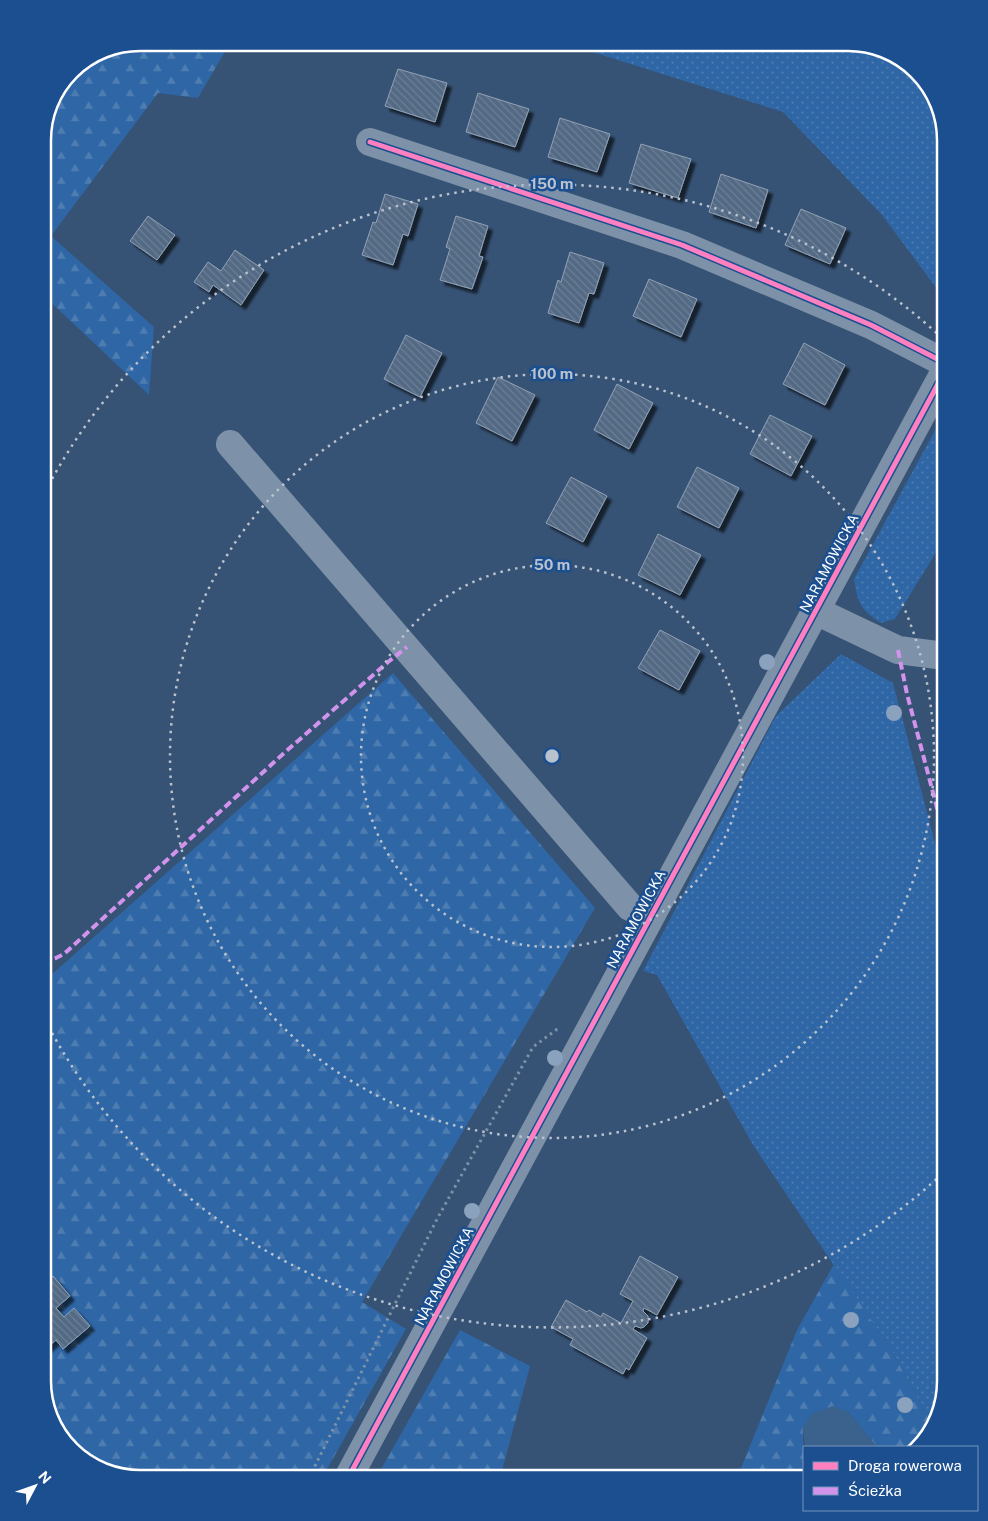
<svg xmlns="http://www.w3.org/2000/svg" width="988" height="1521" font-family="'Public Sans',sans-serif">
<defs>
<pattern id="green-dots" width="8" height="8" patternUnits="userSpaceOnUse" patternTransform="scale(1.25)"><rect width="8" height="8" fill="#2f66a5"/><path d="M2 2h.1M6 6h.1" fill="none" stroke="#4e7db2" stroke-width="1.8" stroke-linecap="round"/></pattern>
<pattern id="forest-firs" width="22" height="20" patternUnits="userSpaceOnUse" patternTransform="scale(1.25)"><rect width="22" height="20" fill="#2f66a5"/><path d="M5 1l3.5 6h-7zM16 11l3.5 6h-7z" fill="#4e7db2"/></pattern>
<pattern id="building-back-hatch" width="6" height="6" patternUnits="userSpaceOnUse" patternTransform="scale(1.25)"><rect width="6" height="6" fill="#526984"/><path d="M-1 5l2 2M0 0l6 6M5-1l2 2" fill="none" stroke="#6c8096"/></pattern>
<filter id="shadow"><feDropShadow dx="4.5" dy="4.5" stdDeviation="1" flood-color="#0009"/></filter>
</defs>
<rect width="100%" height="100%" fill="#365274"/>
<g fill="url(#green-dots)">
<path d="M564,43H855L902,59L935,97L945,140V285L940,293L882,215L783,112Z"/>
<path d="M945,412V538L895,619L881,623C860,609 858,604 854,579Z"/>
<path d="M841,654L893,683L945,881V1381L933,1427L893,1353L753,1145L657,975L643,971L776,716Z"/>
</g>
<g fill="url(#forest-firs)">
<path d="M140,43H230L198,98L158,93L51,236L154,327L149,395L43,295V134L50,102L71,71L103,50Z"/>
<path d="M393,673L595,908L362,1302L406,1329L322,1478H134L86,1462L53,1424L43,1381V982Z"/>
<path d="M834,1264L893,1353L933,1427L932,1430L914,1447H877L848,1412L803,1427L804,1478H737L797,1330Z"/>
<path d="M460,1330L530,1366L500,1478H376Z"/>
</g>
<path fill="#3b618d" d="M833,1406L848,1412L877,1447H805L803,1427L812,1414Z"/>
<g fill="url(#building-back-hatch)" stroke="#92a2b6" filter="url(#shadow)">
<path d="M398,69L447,83L435,122L385,106Z"/>
<path d="M478,93L529,109L515,147L466,132Z"/>
<path d="M560,118L610,134L597,172L548,157Z"/>
<path d="M641,144L691,159L678,198L629,183Z"/>
<path d="M721,174L768,190L756,228L709,212Z"/>
<path d="M385,194L418,204L408,236L403,234L393,265L362,255L373,222L376,223Z"/>
<path d="M801,209L846,228L830,264L785,245Z"/>
<path d="M148,216L175,235L157,260L130,241Z"/>
<path d="M456,216L488,226L479,256L483,257L472,289L440,280L450,249L446,247Z"/>
<path d="M235,250L264,270L241,305L213,285L209,292L194,282L208,262L221,271Z"/>
<path d="M570,252L604,263L594,294L589,293L579,323L548,313L558,280L561,282Z"/>
<path d="M649,279L697,299L681,337L633,316Z"/>
<path d="M406,335L442,353L420,397L384,379Z"/>
<path d="M804,343L845,365L825,405L783,384Z"/>
<path d="M498,377L535,395L512,441L476,423Z"/>
<path d="M617,384L653,403L629,449L594,430Z"/>
<path d="M770,415L812,436L791,476L750,454Z"/>
<path d="M697,467L739,488L719,528L677,507Z"/>
<path d="M571,477L607,496L583,542L546,523Z"/>
<path d="M658,534L701,555L680,595L638,575Z"/>
<path d="M660,630L700,651L679,690L638,668Z"/>
<path d="M640,1256L678,1277L657,1315L644,1308L643,1311L648,1316V1323L644,1327L641,1328L635,1326L633,1329L647,1338L629,1370L626,1368L623,1374L570,1345L573,1339L551,1327L566,1300L587,1312L589,1310L601,1317L603,1313L621,1323L633,1301L620,1294Z"/>
<path d="M53,1276L70,1296L56,1308L64,1317L74,1308L90,1326L63,1349L56,1340L43,1351V1304L47,1300L43,1295V1285Z"/>
</g>
<g fill="none" stroke-linecap="round" stroke-linejoin="round">
<g stroke="#7d92a8" stroke-width="3" stroke-dasharray="2.5 4" stroke-linecap="butt">
<path d="M940,331L945,321"/>
<path d="M309,1478L437,1219L533,1047L560,1027"/>
</g>
<g stroke="#7d92a8" stroke-width="28">
<path d="M370,142L682,245L871,325L945,363"/>
<path d="M230,444L630,907L650,917"/>
<path d="M816,611L898,650L945,656"/>
<path d="M348,1478L945,371"/>
</g>
<g stroke="#d193ec" stroke-width="4" stroke-dasharray="8 4" stroke-linecap="butt">
<path d="M898,650L907,694L945,838"/>
<path d="M43,961L56,958L64,954L283,754L388,662L407,647"/>
</g>
<defs>
<g id="cycleway">
<path d="M370,142L682,245L871,325L945,363"/>
<path d="M348,1478L945,371"/>
</g>
</defs>
<use href="#cycleway" stroke="#1b4f8f" stroke-width="8"/>
<use href="#cycleway" stroke="#ff80c0" stroke-width="5"/>
</g>
<g fill="#8aa2be">
<circle cx="767" cy="662" r="8"/>
<circle cx="894" cy="713" r="8"/>
<circle cx="555" cy="1058" r="8"/>
<circle cx="472" cy="1211" r="8"/>
<circle cx="851" cy="1320" r="8"/>
<circle cx="905" cy="1405" r="8"/>
</g>
<g fill="none" stroke="#b9c2ce" stroke-width="2.5" stroke-dasharray="2.5 5">
<circle cx="552" cy="756" r="191"/>
<circle cx="552" cy="756" r="382"/>
<path d="M942 1174A572 572 0 0 1 45 1020M45 492A572 572 0 0 1 942 338"/>
</g>
<g text-anchor="middle" stroke-width="5" stroke-linejoin="round" paint-order="stroke">
<g font-size="14" fill="#fff" stroke="#1b4f8f">
<text transform="translate(829 563) rotate(-62)" y="5">NARAMOWICKA</text>
<text transform="translate(636 919) rotate(-62)" y="5">NARAMOWICKA</text>
<text transform="translate(444 1276) rotate(-62)" y="5">NARAMOWICKA</text>
</g>
</g>
<path d="M0 0H988V1521H0ZM140 51H848A89 89 0 0 1 937 140V1381A89 89 0 0 1 848 1470H140A89 89 0 0 1 51 1381V140A89 89 0 0 1 140 51Z" fill="#1b4f8f" fill-rule="evenodd"/>
<path fill="none" stroke="#fff" stroke-width="2.5" d="M140 51H848A89 89 0 0 1 937 140V1381A89 89 0 0 1 848 1470H140A89 89 0 0 1 51 1381V140A89 89 0 0 1 140 51Z"/>
<circle cx="552" cy="756" r="8" fill="#b9c2ce" stroke="#1b4f8f" stroke-width="2.5"/>
<g font-size="15" text-anchor="middle" font-weight="bold" fill="#b9c2ce" stroke="#1b4f8f" stroke-width="5" stroke-linejoin="round" paint-order="stroke">
<text x="552" y="189">150 m</text>
<text x="552" y="379">100 m</text>
<text x="552" y="570">50 m</text>
</g>
<rect x="803" y="1446" width="175" height="65" fill="#1b4f8f" stroke="#7695bc"/>
<rect x="813" y="1462" width="25" height="8" fill="#ff80c0" stroke="#7695bc"/>
<text x="848" y="1471" font-size="15" fill="#ffffff">Droga rowerowa</text>
<rect x="813" y="1487" width="25" height="8" fill="#d193ec" stroke="#7695bc"/>
<text x="848" y="1496" font-size="15" fill="#ffffff">Ścieżka</text>
<g transform="translate(35 1486) rotate(49)" stroke="#1b4f8f" stroke-width="4" paint-order="stroke">
<path d="M0-4L9 19L0 12L-9 19Z" fill="#ffffff"/>
<text y="-8" font-size="14" font-weight="bold" text-anchor="middle" fill="#ffffff">N</text>
</g>
</svg>
